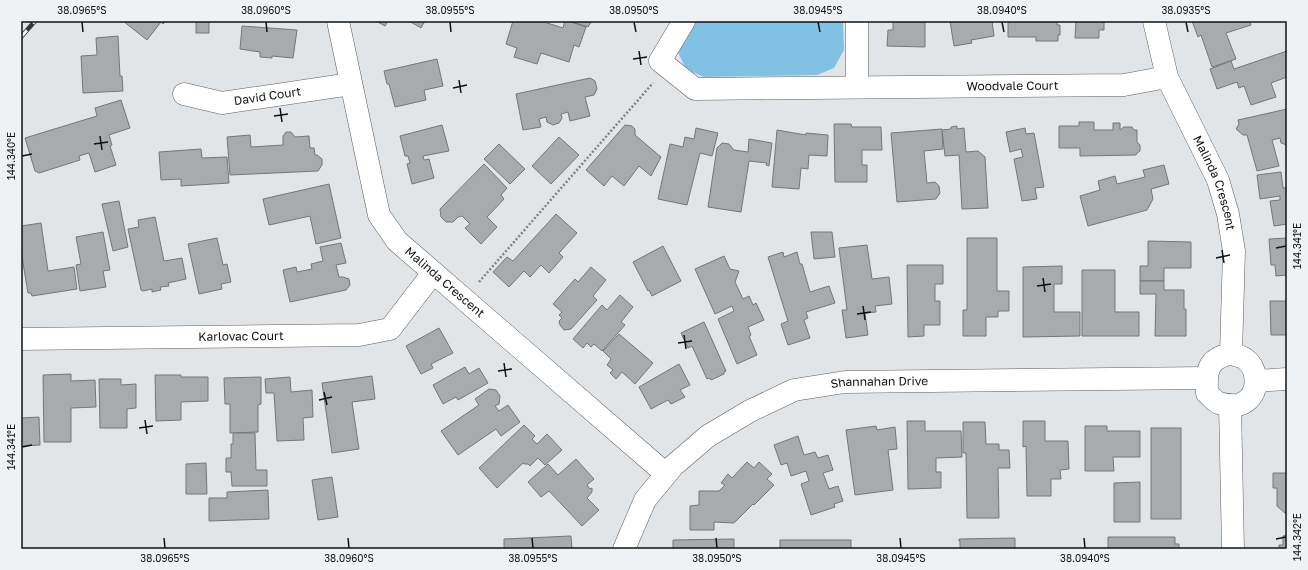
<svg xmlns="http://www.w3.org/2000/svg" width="1308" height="570" font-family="'Golos Text',sans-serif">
<rect width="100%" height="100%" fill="#e2e5e7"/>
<path fill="#80c1e4" d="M695,21H843L844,50L834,68L817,75L704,77L686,69L677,50Z"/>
<g fill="#a8aaad" stroke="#757679">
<path d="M123,21H166L163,24L161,22L147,40Z"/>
<rect x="196" y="21" width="13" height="12"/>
<path d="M376,21H388L385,26Z"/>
<path d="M409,21H425L421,28Z"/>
<path d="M513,21H541L563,28L565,21H568L586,27L579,47L574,45L569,62L541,53L537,64L514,57L517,48L506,44Z"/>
<path d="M569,21H592L588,27Z"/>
<path d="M893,21H925V47L887,46L888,30H893Z"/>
<path d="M950,21H992L994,36L971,40L972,43L954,46Z"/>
<path d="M1008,21H1057V25H1060V35H1058V41H1036V37H1008Z"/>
<path d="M1074,21H1104V30H1099V38H1075L1076,21Z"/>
<path d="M1192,21H1250L1251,25L1226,33L1236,59L1212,67L1201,35L1198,37Z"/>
<path d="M242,26L297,30L293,58L272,56V58L260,57V52L240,49Z"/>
<path d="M118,36L120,76H122L123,91L83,93L81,56L97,55L96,38Z"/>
<path d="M1287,51V77L1271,83L1276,97L1251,105L1244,86L1239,88L1237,82L1217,89L1210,69L1231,61L1234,69Z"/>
<path d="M437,59L443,86L424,90L426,100L395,107L389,84H387L384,71Z"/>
<path d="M590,78L595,81L597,89L594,95L585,97L590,116L570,121L568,112L561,114L562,118L559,123L553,125L547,122L546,117L539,119L541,127L523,130L516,94Z"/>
<path d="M121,100L130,128L109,135L112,145L110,146L116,165L95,172L89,153L79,156L80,160L39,173L35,171L25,138L97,116L95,108Z"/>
<path d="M1287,109V145L1281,143L1280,138L1272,140L1279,166L1257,171L1247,135H1243L1236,129L1239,124L1238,120Z"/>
<path d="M1079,122H1094V130H1113V123H1120V130L1124,127H1132L1134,130H1137V142L1140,145V151L1137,153L1136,155L1080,156V148H1059V126H1079Z"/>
<path d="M834,124H851L852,127H881L882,150H862V165H867V182H835Z"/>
<path d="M442,125L449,151L423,156L424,160L429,159L434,178L412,184L407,164L410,163L408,156H405L400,136Z"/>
<path d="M625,125L632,126L635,129V135L661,157L651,176L639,166L624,186L612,176L604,186L586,170Z"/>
<path d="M957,126V129L964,128L966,152L978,151L985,157L988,208L962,209L959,155L945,156L942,130L951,129V127Z"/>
<path d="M696,128L718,133L712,156L700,153L687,205L658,199L670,144L683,147L685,137L694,139Z"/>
<path d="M1025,128L1026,134L1034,133L1044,187L1035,188L1037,199L1022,201L1014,159L1023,157L1021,149L1010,152L1006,132Z"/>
<path d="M942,129L943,149L924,151L927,183L935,182L939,186L940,193L936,199L897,202L891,133Z"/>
<path d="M777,130L806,135V133L828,135L827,156L809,155L808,169L801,168L799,189L772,187Z"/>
<path d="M286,132H291L295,137L309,136L310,148H314L315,155H317L322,159V165L318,171L230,175L227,137L250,135L251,147L283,145V136Z"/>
<path d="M559,137L579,155L551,184L532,166Z"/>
<path d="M749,139L772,143L769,166L766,165L767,163L749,161L741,212L708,207L717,148L722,143L729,144L734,150L748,152Z"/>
<path d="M499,144L525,169L510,184L484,159Z"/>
<path d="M201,149L202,158L227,157L229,183L181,186V179L161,180L159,152Z"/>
<path d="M484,164L507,188L501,195L504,199L487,217L497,227L481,244L465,228L470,224L462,216L458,217L453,222H446L441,217L440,209Z"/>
<path d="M1164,165L1169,184L1151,189L1153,199L1147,210L1088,226L1080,196L1100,190L1098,181L1115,176L1117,184L1145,177L1143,170Z"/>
<path d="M1281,172L1283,188H1287V224L1274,226L1270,201L1280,200V196L1260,199L1257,175Z"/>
<path d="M329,184L341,238L316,244L310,216L269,225L263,199Z"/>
<path d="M119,201L128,247L113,251L102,204Z"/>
<path d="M556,214L577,233L559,253L563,257L549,273L541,265L530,277L524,271L509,287L493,272L507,257L513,261Z"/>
<path d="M155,217L164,261L182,258L186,279L168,283L169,286L160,287L161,290L152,292V289L143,291L141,290L128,229L139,227L138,220Z"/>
<path d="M41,223L48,271L74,267L77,289L32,296L31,293H28L21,251V226Z"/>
<path d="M103,232L110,270L103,271L106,287L80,291L76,265L81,264L76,237Z"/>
<path d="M811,232H832L835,257L814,259Z"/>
<path d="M217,238L223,265L227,264L231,282L221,284L222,289L199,294L188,244Z"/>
<path d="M967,238H997V291H1009V311H998V317H986V336H963V310H967Z"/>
<path d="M1287,238V275L1276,276L1275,265H1271L1269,239Z"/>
<path d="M1148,241L1191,242V268H1164V281H1140V266H1148Z"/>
<path d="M341,243L346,263L336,265L339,277H343L349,279L350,285L346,290L290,302L283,270L296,267L297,272L312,269L311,264L323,261L320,247Z"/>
<path d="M867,245L872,279L889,277L892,304L875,306L876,312L865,313L868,335L846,338L842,310H847L839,248Z"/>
<path d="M663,246L681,281L652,296L649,290L648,291L633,262Z"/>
<path d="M783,252L784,257L797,252L800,264H802L810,292L829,286L835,303L806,312L808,318L804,320L810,338L788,345L781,324L788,321L768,257Z"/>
<path d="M724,256L730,269L739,271L735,282L743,299L749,296L753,305L756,303L764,320L748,327L751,335L749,336L757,355L737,364L718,319L734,311L732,306L715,314L695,269Z"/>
<path d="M907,265H943V284H935V301H940V325H924V336L908,337Z"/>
<path d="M1062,266V284H1054V312H1080V336L1023,337V267Z"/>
<path d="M591,267L606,280L593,296L597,300L571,329L564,330L560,325L559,321L562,318L559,315L562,312L553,304L575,279L578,282Z"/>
<path d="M1082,270H1115V312H1139V336H1082Z"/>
<path d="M1140,281H1164V290H1184V309H1186V336H1155L1156,294H1140Z"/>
<path d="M620,295L633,307L621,322L625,325L602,351L594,344L591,347L587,343L583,348L573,339L602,305L607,310Z"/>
<path d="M1270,301H1287V335H1271Z"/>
<path d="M704,322L726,371L724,372V374L711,380L710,378L707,379L692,346L688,348L681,333Z"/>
<path d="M439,328L453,353L431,364L433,368L421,374L406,346Z"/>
<path d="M619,334L653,363L635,384L622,372L616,379L610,373L613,370L607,365L611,359L603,351Z"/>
<path d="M679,364L690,385L680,390L685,397L671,404L668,400L651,409L639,387Z"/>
<path d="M465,367L469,374L479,368L488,383L458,400L456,397L443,404L433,385Z"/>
<path d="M71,374V381L95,380L96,407L71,408V442H44L43,375Z"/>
<path d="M155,375H181V377H208V401L181,402V420L156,421Z"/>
<path d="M372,376L375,399L352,402L359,449L332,453L322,383Z"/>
<path d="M261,377V404L258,405V432L230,433V404H225L224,378Z"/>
<path d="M290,377L291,392L312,390L313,417L303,418L304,440L277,441L274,393H266L265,379Z"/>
<path d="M99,379H121V385L136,384V408L127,409V428H100Z"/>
<path d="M489,389L496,390L500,396L499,404L495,406L499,411L508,405L520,422L501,436L496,429L458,455L441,431L479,405L475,399Z"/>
<path d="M39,417L40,445L21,446V418Z"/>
<path d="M907,421H925V431H961L962,457L936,458V472H941V488L908,489Z"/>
<path d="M1023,421H1045V441H1068L1069,469L1060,470L1061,479H1051V496H1027L1026,446L1023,447Z"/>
<path d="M963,422H985L986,444H999V450H1009L1010,468H998L999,518H967L966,453H963Z"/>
<path d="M524,425L535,436L532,439L537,444L547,434L562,450L545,465L538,458L530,466L528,464H525L523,463L497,488L479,468Z"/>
<path d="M876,426L877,430L895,427L897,449L888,450L893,490L855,495L846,430Z"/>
<path d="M1085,426H1107V431H1140V457H1113L1114,471H1085Z"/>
<rect x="1151" y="428" width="30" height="91"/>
<path d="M233,433H255L256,470H267V486H232L231,472H226V458H231V444H233Z"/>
<path d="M798,436L804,455L815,452L818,458L828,455L833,470L823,473L829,489L838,486L843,501L834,504L835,507L811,515L801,484L809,481L806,471L791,476L787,463L781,465L774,445Z"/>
<path d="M576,459L594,479L587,485L590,489L592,488V492L587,498L599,510L582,526L549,491L541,497L528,482L548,464L558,475Z"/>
<path d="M747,462L754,468L759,462L772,474L767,479L774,485L754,505L753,504L734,523L714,522V530H690V506L699,505V491H719L725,485L721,483L728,474L732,478Z"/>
<path d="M206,463L207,494H186V464Z"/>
<path d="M1273,473H1287V513H1285L1277,506V488H1273Z"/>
<path d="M332,477L338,517L318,520L312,480Z"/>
<path d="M1140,482V522H1114V483Z"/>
<path d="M268,490L269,519L209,521V498H227V492Z"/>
<path d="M1287,535V549H1279V545H1283V536Z"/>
<path d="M571,536L572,549H504V539Z"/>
<path d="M1108,537H1175V544H1179V549H1108Z"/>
<path d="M1015,538V549H960V541H959V539Z"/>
<path d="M734,539V549H673V540Z"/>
<rect x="780" y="540" width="71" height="9"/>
</g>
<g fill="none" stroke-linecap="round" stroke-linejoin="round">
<defs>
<g id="minor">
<path id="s1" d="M338,21L379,215L397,241L666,474"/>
<path id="s2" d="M684,21L660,61L695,89L1124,85L1167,77"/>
<path d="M857,21V87"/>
<path id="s3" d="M1154,21L1167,77L1218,180L1228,214L1234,251L1231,354"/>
<path id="s4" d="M184,94L222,103L351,84"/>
<path id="s5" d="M21,339L359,335L390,329L433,273"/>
<path d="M1231,354C1235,355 1241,356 1245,359C1259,369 1260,395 1243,403C1238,407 1225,405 1219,403C1215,402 1211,396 1207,393C1206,372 1207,358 1231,354Z"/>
<path d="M1256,381L1287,379"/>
<path d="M1230,405L1233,549"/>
<path id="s6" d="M624,549L645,500L673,466L708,436L750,411L794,390L845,382L1206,378"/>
</g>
</defs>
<use href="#minor" stroke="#5b5e60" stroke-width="23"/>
<path stroke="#808283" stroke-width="2.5" stroke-dasharray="2 2" stroke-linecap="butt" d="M479,282L653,83"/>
<use href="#minor" stroke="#fff" stroke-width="22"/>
<defs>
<path id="rail" d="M21,37L35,21"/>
</defs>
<use href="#rail" stroke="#343637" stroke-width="4.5"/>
<use href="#rail" stroke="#eff2f5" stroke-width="3" stroke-dasharray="9" stroke-linecap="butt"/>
</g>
<path fill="none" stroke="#111213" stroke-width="1.5" d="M82,22L83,32M266,22L267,32M450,22L451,32M634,22L636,32M818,22L820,32M1002,22L1004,32M1186,22L1188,32M639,51L641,65M633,59L647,57M459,80L461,93M453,88L467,85M280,108L282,122M274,116L288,114M100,136L102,150M94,144L108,142M22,156L32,154M1276,248L1286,246M1222,250L1224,263M1216,258L1230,255M1043,278L1045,292M1037,286L1051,284M863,306L865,320M857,314L871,312M684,335L686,349M678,343L692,341M504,363L506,377M498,371L512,369M324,392L327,405M319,400L332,397M145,420L147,434M139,428L153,426M22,447L32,445M164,538L165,548M348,538L349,548M532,538L533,548M716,538L717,548M900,538L901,548M1084,538L1085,548M1276,539L1286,537"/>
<g text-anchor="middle" stroke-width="4" stroke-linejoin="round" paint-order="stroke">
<g font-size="12" fill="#111213" stroke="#eff2f5">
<text dy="4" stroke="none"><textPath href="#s2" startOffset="409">Woodvale Court</textPath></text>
<text dy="4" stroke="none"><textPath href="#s4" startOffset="85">David Court</textPath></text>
<text dy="4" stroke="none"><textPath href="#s3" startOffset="174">Malinda Crescent</textPath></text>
<text dy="4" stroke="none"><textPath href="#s1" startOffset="293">Malinda Crescent</textPath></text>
<text dy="4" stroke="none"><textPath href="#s5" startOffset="220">Karlovac Court</textPath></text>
<text dy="4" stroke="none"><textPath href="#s6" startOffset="327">Shannahan Drive</textPath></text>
</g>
</g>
<rect width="1308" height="570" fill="none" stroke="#eff2f5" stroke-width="44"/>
<rect x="22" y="22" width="1264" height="526" fill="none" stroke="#111213" stroke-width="1.5"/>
<g font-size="10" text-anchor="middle" fill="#111213">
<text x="82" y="14">38.0965°S</text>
<text x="266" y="14">38.0960°S</text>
<text x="450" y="14">38.0955°S</text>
<text x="634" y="14">38.0950°S</text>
<text x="818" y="14">38.0945°S</text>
<text x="1002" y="14">38.0940°S</text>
<text x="1186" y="14">38.0935°S</text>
<text transform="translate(11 156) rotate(-90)" y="4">144.340°E</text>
<text transform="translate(1297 246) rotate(-90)" y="4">144.341°E</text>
<text transform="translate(11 447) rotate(-90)" y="4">144.341°E</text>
<text transform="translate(1297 537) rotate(-90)" y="4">144.342°E</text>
<text x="165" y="562">38.0965°S</text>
<text x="349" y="562">38.0960°S</text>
<text x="533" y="562">38.0955°S</text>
<text x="717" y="562">38.0950°S</text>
<text x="901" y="562">38.0945°S</text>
<text x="1085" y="562">38.0940°S</text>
</g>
</svg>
